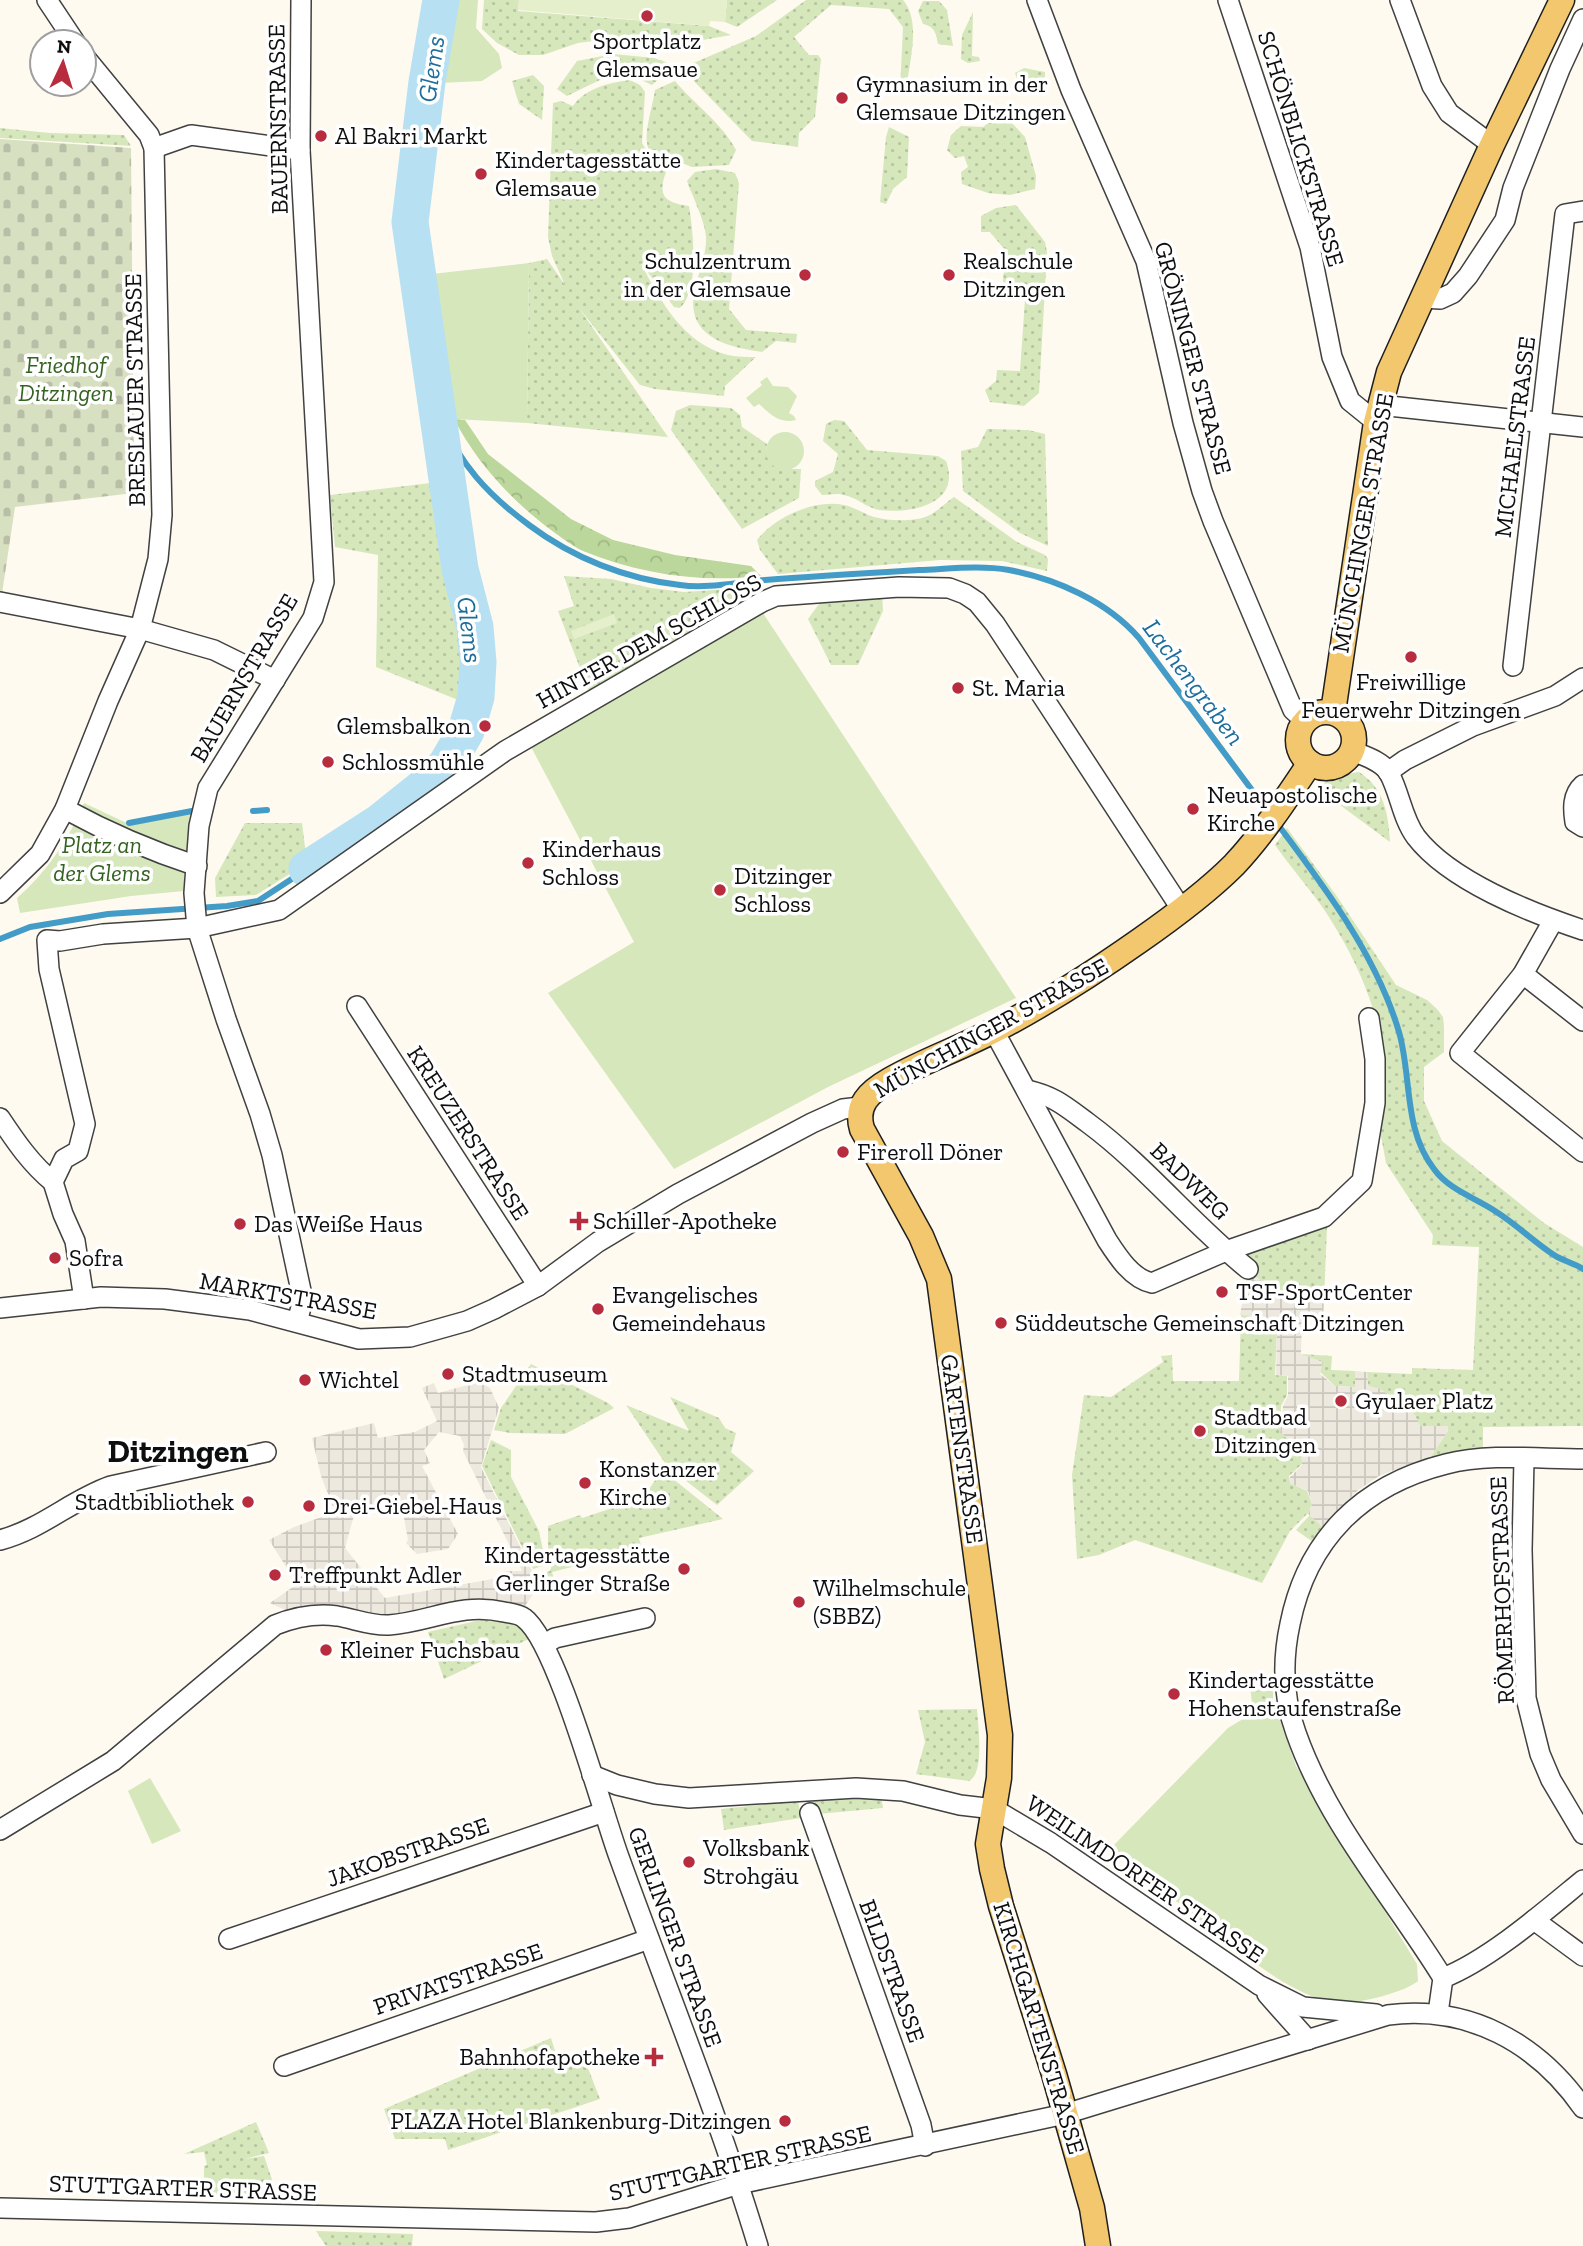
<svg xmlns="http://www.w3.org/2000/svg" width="1583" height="2246" font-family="'Zilla Slab',serif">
<defs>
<pattern id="grass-dots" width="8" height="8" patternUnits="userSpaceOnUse" patternTransform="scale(1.75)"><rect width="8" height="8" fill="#d5e7bb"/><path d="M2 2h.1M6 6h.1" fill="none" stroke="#b6c5a0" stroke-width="1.8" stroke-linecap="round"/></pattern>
<pattern id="forest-crowns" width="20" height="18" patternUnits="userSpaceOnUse" patternTransform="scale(1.75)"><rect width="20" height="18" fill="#bbd79b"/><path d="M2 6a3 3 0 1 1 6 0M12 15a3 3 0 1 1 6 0" fill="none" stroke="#a0b784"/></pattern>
<pattern id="cemetery-stones" width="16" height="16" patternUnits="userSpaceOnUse" patternTransform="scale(1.75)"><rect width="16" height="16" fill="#d8e0c2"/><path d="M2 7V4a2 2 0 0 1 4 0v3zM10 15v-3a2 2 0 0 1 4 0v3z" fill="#b8bfa6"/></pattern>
<pattern id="plaza-grid" width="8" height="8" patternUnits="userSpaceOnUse" patternTransform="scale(1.75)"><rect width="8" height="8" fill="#eee9df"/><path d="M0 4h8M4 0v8" fill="none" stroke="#cbc7be"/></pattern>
</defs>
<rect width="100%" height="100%" fill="#fefaf0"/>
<g fill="url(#grass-dots)">
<path d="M484,0H519L518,11L709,26L731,35L691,42L608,39L578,43L543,55H519L497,43L482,29Z"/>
<path d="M727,0H777L737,27L725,22Z"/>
<path d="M806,0H903C921,21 910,59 907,84L900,90L903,27L889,9L831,5L794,37L809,55H818L821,59L815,117L799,133L798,147L752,141L687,74L689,65L756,36Z"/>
<path d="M923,1H939L947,10L953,46L938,44C936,33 935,27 923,24L918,11Z"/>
<path d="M973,12L972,56L979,57L980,61L968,63L961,59L962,35Z"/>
<path d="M613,54L654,58L671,64L668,71L652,85L635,77L604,78L567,96L557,89L577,61Z"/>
<path d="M1024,68L1045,72V81L1032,92L1022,93L1015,73Z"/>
<path d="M533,75L544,86L542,120L519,104L512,81Z"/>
<path d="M630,80L640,85L645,92L642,143L648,153L666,172C657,196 665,203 689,206C693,231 700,289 680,308L674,307L640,262C661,301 682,343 728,355C737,357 747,357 756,357L725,386L724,396L655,389L640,385L579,308L668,437L527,423L529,263L547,259L565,285L552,256L548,237L553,103L561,101L573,106C586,88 608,83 630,80Z"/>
<path d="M675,81C695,105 721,122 736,150L729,165L692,167L682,163L676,168C631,159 650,123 655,90Z"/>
<path d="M417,88L429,90L410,222L439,417L452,446L487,652L488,675H477L468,704L376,667L378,555L335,547L330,495L439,482L401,223Z"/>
<path d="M992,120L1011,122L1025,137L1036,176L1035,189L1010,195L988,193L962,184L961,172L968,167L964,156L955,158L947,150L951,135L961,126L983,127Z"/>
<path d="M889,127L909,137L907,177L893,189L886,204L880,202L886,137Z"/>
<path d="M0,128L50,133L124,135L131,146L0,138Z"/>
<path d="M716,169L735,173L739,183L729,309L746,330L797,334L796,343L776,341L762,352C726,347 684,336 695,290C698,273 707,254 706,237C706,224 692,195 687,181L695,172Z"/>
<path d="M1016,205L1045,242L1047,252L1039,393L1024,406L990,402L985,390L996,381L997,370L1020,371L1026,285L1003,283L1005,250L990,232H981V216L996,208Z"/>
<path d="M690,405L731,408L740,415L742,427L767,444L766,451L780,469H801L799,498L742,529L671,430L676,411Z"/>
<path d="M834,420L844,421L867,450L938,456L946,461C962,504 911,514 879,510C867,508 856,497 844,495C838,493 829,495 822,495L815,486V481L833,472L838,454L823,441L826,424Z"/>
<path d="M987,429L1028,430L1045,434L1048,546L1020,533L963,491L961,451L978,447Z"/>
<path d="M954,497L1017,542L1045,555L1048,559L1047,571L1002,561L940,560L778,574L760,550L757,540C775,517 814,499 844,505C854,507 864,514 874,517C889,521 913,522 928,516C938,511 945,503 954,497Z"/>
<path d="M564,576L611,579L651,588L684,592L763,587L765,596L590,694L558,611L574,606Z"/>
<path d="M882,592L883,611L858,665H831L808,619L824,597Z"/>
<path d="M1359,772C1385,789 1388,814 1390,842L1317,788L1334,776Z"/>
<path d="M245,823H302L307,863L256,895L216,897L215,878Z"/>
<path d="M1287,828L1336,895L1396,985L1427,1000L1437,1009L1443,1017L1444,1027V1052L1424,1067V1101L1442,1141L1544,1223L1583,1247V1426L1483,1427V1447L1447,1463L1431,1456L1448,1431L1420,1426C1411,1406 1389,1391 1368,1386L1367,1372L1412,1374V1368L1473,1370L1479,1247L1432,1245L1433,1235L1386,1163L1375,1103L1385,1096C1388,1030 1362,968 1327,914C1311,890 1291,868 1275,845Z"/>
<path d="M1324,1217L1327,1227L1324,1300L1280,1298L1235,1258Z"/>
<path d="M1241,1315L1264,1316L1277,1331L1275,1375L1287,1376V1395L1281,1406L1280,1433L1301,1446L1302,1464L1289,1476L1290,1483L1307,1491L1312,1504L1308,1513L1290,1531L1262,1583L1135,1540L1099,1555L1077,1559L1072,1475L1084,1395L1111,1397L1163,1362L1161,1356L1172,1355L1173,1381H1239Z"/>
<path d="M1301,1354L1332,1356L1331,1370L1355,1371V1387L1335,1386Z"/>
<path d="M531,1364L608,1403L614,1408L565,1434L510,1433L494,1430L501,1408Z"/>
<path d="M670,1397L719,1418L725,1428L736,1433L731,1452L754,1471L717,1505L667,1466L626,1405L689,1431Z"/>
<path d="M491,1440L511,1450V1477L539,1531L546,1565L533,1569L482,1466Z"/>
<path d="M662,1470L723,1519L639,1538L642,1549L552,1572L556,1587L544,1592L536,1576L550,1571L552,1565L555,1563L548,1564V1526L580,1515L582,1518L643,1498Z"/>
<path d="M1310,1515L1323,1527L1313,1542L1296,1530Z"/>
<path d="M485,1619L521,1626L533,1637L444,1679L428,1632Z"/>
<path d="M1249,1676L1273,1677V1701L1253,1713Z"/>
<path d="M977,1709C978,1725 985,1773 969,1781L916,1774L925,1742L918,1710Z"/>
<path d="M881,1797L883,1808L818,1814L813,1801Z"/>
<path d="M798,1801L801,1818L724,1830L721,1809Z"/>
<path d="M551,2038L560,2067L584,2058L600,2099L448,2150L445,2139H395L384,2109Z"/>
<path d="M256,2122L269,2153L244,2159L264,2156L278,2197L116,2193V2189L204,2192V2166L207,2165L204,2152L184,2154Z"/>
<path d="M316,2231L413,2234L412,2246H326Z"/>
</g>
<path fill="url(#forest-crowns)" d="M454,419L465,420L488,454L571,519L613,540L675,555L751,566L761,576C700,583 639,574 583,551C572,546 561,537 551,530C511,500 477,463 454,419Z"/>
<path fill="url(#cemetery-stones)" d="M0,139L131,148L134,493L15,507L0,607Z"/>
<g fill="#d5e7bb">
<path d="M431,0H478L476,28L499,54L502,68L482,81L418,84Z"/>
<path d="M529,263L527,423L454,419L439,372L423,275Z"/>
<path d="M767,377L773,386L788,387L797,396L789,413L794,416L796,420C779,424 770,414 759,404L754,407L746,398L762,385L760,382Z"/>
<circle cx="785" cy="451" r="19"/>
<path d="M761,610L1016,998L828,1087L674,1169L548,993L634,942L529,743Z"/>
<path d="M84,803L131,825L194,813L184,876V891L131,896L20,913L17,898C47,872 69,839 84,803Z"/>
<path d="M1273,1701L1296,1766L1417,1964L1418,1981C1402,1994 1345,2008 1325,2001C1285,1988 1253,1962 1220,1936C1183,1907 1147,1878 1112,1847L1228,1728Z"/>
<path d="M150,1778L181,1831L152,1844L128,1791Z"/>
</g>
<g fill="#e6efcc">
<path d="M519,0H727L725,22L710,21L709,26L518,10Z"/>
<path d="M614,614L617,623L574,639L571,631Z"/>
</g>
<g fill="url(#plaza-grid)" fill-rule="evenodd">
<path d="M1248,1269L1280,1298L1324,1300L1323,1320L1302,1319L1301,1354L1323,1362L1320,1374L1335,1386L1355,1387V1371L1367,1372L1368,1386L1380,1389L1391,1396L1415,1415L1420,1426H1448V1431L1431,1456L1379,1476L1357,1491L1323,1527L1308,1514L1312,1504L1308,1491L1290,1483V1477L1302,1465V1446L1280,1433L1283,1406L1288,1395V1376L1276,1375L1277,1331L1264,1316L1240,1315Z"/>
<path d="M479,1382L490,1388L499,1408L481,1467L539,1585L523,1609L392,1619L292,1613L270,1603L297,1584L269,1540L294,1527L335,1512L321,1476L312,1438L374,1423L378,1438L415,1432L437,1421L422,1388L434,1383L438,1393ZM439,1432L460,1436L464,1445L463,1451L522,1571H503L504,1577L385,1598L345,1548L356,1508L374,1509L375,1505L402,1507L408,1540L406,1543L417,1554L448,1549L458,1534L422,1466L430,1463L424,1450Z"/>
</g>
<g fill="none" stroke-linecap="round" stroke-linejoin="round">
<g stroke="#429cc7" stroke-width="6">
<path d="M439,417C461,465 487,494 529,525C573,558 626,579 680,585C707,589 738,582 765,580C816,576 868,573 919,570C948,569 980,565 1009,570C1056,579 1107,601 1139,638L1269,813"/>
<path d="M253,811L267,810"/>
<path d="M1276,822C1323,885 1376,954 1399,1032C1412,1077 1403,1129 1434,1169C1448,1189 1475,1198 1495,1211C1516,1224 1534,1242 1554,1255C1563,1261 1574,1263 1583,1269"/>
<path d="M129,823L192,811"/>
<path d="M0,939L30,927L108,914L227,906L258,901L307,869L297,863"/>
</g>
<path stroke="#b7e1f3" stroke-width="37" d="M307,869L380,822L425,786L446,765L466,731L476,697L478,662L475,627L460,569L410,222L427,82L441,0"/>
<defs>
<g id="minor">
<path d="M47,0L75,42"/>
<path d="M1037,0L1071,90L1146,261L1183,423L1202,491L1213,521L1293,710L1305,721"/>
<path d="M1228,0L1310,247L1332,357L1350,401L1376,422"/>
<path d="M1400,0L1432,86L1449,113L1492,145"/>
<path d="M154,148L191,135L300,150"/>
<path d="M1422,298L1440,299L1453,293L1468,276L1505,220L1513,188L1560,69L1583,19"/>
<path d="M1380,405L1583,427"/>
<path d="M0,602L140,629L214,650L275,680"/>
<path d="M1513,666L1565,214L1583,211"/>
<path d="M1353,751C1364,756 1382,761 1389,773C1400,793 1402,818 1416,837C1450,881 1531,913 1583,930"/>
<path d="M1388,772L1405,760L1473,726L1555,696L1583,678"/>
<path d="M1583,785C1572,795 1573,809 1575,822L1583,827"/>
<path d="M65,809C107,832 151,851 197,866"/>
<path d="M0,893L40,854L65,809L108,701L140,629L158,559L162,515L154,148L149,135L84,56"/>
<path d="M1553,921L1523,974L1460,1053L1583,1152"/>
<path d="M1523,974L1583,1021"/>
<path d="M357,1006L538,1286"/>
<path d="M994,1031L1107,1240C1118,1257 1132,1279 1152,1283L1226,1251L1324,1217L1362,1181L1375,1103V1059L1369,1018"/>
<path d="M1027,1090C1054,1096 1065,1106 1088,1123C1146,1166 1191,1223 1248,1269"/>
<path d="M0,1118C16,1142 31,1164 53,1182"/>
<path d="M84,1299L75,1241L63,1214L53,1182L64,1159L78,1151L85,1124L49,969L47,940L60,941L103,934L197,928L279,910L505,751L762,602L776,596L899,587L949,588L965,594L977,602L995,624L1024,668L1182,910"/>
<path d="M0,1308L101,1297L165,1299L250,1310L359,1339L410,1337L467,1321L494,1309L538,1286L598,1242L678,1194L812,1123L843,1109L860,1107"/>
<path d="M297,1322L303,1300L272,1155L260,1114L226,1019L197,928L194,893L199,826L208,788L313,618L324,582L300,150L301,0"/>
<path d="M1524,1459L1522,1550L1526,1698L1540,1754L1551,1780L1583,1834"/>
<path d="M0,1540C42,1529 71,1500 111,1486L266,1452"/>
<path d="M545,1644L555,1638L645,1618"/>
<path d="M592,1775L617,1785L655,1794L689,1798L856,1788L903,1791L960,1805L994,1809L1051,1843L1259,1985L1303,2007L1376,2014"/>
<path d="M810,1813L921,2125L925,2146"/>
<path d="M0,1830L113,1761L275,1625C295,1617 316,1613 337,1616C355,1619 371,1626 389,1625C430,1622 460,1602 504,1612C510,1613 519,1614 524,1618C557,1642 602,1811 619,1857C666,1987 718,2114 758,2246"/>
<path d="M1534,1920L1583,1956"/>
<path d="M229,1939L604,1812"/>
<path d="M1443,1978C1489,1960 1544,1912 1583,1880"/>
<path d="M1267,1994L1308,2040"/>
<path d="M1438,2013L1443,1978C1393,1897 1328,1824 1296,1733C1283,1698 1282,1661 1290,1624C1307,1539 1362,1485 1446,1464C1488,1453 1540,1459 1583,1459"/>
<path d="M284,2066L649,1939"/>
<path d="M0,2208L596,2222L629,2218L739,2184L1065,2114L1388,2015C1468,2005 1537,2042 1583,2108"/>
</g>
<g id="major">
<circle cx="1326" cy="740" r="28"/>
<path d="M1333,712L1376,422L1389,372L1492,145L1562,0"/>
<path d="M1098,2246L1092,2208L1054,2074L1001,1906L992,1869L988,1844L999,1778L1000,1735L939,1279L921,1236L862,1129C855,1105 869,1092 890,1080C923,1061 961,1048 995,1030C1045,1004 1092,974 1139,941C1172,918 1205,894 1234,865C1263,834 1286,799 1310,763"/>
</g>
</defs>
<use href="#minor" stroke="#414141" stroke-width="22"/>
<use href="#major" stroke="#1f1f1f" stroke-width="27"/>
<use href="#minor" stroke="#fff" stroke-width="19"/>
<use href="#major" stroke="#f2c76d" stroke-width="24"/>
</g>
<g fill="#b82d3e" stroke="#fff" stroke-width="2.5">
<circle cx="647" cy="16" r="7"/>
<circle cx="842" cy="98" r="7"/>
<circle cx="321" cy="136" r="7"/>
<circle cx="481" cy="174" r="7"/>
<circle cx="805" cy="275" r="7"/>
<circle cx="949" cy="275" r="7"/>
<circle cx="1411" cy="657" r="7"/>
<circle cx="958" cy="688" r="7"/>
<circle cx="485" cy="726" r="7"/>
<circle cx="328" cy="762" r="7"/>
<circle cx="1193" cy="809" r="7"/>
<circle cx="528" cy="863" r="7"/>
<circle cx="720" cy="890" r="7"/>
<circle cx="843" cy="1152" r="7"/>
<path d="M575.5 1210.5h7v7h7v7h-7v7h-7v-7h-7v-7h7z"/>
<circle cx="240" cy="1224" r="7"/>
<circle cx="55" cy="1258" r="7"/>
<circle cx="1222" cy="1292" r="7"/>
<circle cx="598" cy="1309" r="7"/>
<circle cx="1001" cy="1323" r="7"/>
<circle cx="448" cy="1374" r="7"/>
<circle cx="305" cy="1380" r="7"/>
<circle cx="1341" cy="1401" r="7"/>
<circle cx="1200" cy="1431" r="7"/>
<circle cx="585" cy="1483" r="7"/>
<circle cx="248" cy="1502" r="7"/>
<circle cx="309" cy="1506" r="7"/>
<circle cx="684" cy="1569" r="7"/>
<circle cx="275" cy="1575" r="7"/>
<circle cx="799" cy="1602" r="7"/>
<circle cx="326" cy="1650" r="7"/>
<circle cx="1174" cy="1694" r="7"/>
<circle cx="689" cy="1862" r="7"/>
<path d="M650.5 2046.5h7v7h7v7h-7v7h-7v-7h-7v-7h7z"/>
<circle cx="785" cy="2121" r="7"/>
</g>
<g text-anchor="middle" stroke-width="7" stroke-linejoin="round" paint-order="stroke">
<g font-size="24" fill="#0e0e0e" stroke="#fff" text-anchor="start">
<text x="647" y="49" text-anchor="middle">Sportplatz<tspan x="647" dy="28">Glemsaue</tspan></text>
<text x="856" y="92">Gymnasium in der<tspan x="856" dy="28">Glemsaue Ditzingen</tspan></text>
<text x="335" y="144">Al Bakri Markt</text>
<text x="495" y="168">Kindertagesstätte<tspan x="495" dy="28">Glemsaue</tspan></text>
<text x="791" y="269" text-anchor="end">Schulzentrum<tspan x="791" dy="28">in der Glemsaue</tspan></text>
<text x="963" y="269">Realschule<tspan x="963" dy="28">Ditzingen</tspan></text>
<text x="1411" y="690" text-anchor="middle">Freiwillige<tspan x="1411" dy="28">Feuerwehr Ditzingen</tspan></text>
<text x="972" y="696">St. Maria</text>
<text x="471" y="734" text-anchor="end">Glemsbalkon</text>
<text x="342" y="770">Schlossmühle</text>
<text x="1207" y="803">Neuapostolische<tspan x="1207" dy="28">Kirche</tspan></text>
<text x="542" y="857">Kinderhaus<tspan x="542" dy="28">Schloss</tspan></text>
<text x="734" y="884">Ditzinger<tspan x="734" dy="28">Schloss</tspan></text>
<text x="857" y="1160">Fireroll Döner</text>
<text x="593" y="1229">Schiller-Apotheke</text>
<text x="254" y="1232">Das Weiße Haus</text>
<text x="69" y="1266">Sofra</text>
<text x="1236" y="1300">TSF-SportCenter</text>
<text x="612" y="1303">Evangelisches<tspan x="612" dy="28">Gemeindehaus</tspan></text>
<text x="1015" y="1331">Süddeutsche Gemeinschaft Ditzingen</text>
<text x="462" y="1382">Stadtmuseum</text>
<text x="319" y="1388">Wichtel</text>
<text x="1355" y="1409">Gyulaer Platz</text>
<text x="1214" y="1425">Stadtbad<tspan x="1214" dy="28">Ditzingen</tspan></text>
<text x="599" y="1477">Konstanzer<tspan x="599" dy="28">Kirche</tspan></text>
<text x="234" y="1510" text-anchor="end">Stadtbibliothek</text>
<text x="323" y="1514">Drei-Giebel-Haus</text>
<text x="670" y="1563" text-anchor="end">Kindertagesstätte<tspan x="670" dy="28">Gerlinger Straße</tspan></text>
<text x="289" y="1583">Treffpunkt Adler</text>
<text x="813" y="1596">Wilhelmschule<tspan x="813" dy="28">(SBBZ)</tspan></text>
<text x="340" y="1658">Kleiner Fuchsbau</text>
<text x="1188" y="1688">Kindertagesstätte<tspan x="1188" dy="28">Hohenstaufenstraße</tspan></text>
<text x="703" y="1856">Volksbank<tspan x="703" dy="28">Strohgäu</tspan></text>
<text x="640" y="2065" text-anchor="end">Bahnhofapotheke</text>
<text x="771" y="2129" text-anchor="end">PLAZA Hotel Blankenburg-Ditzingen</text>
</g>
<g font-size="24" fill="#0e0e0e" stroke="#fff">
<text transform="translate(278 119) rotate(-91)" y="8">BAUERNSTRASSE</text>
<text transform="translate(1301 149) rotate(73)" y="8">SCHÖNBLICKSTRASSE</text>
<text transform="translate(1193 358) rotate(75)" y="8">GRÖNINGER STRASSE</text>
<text transform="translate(135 390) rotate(-91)" y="8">BRESLAUER STRASSE</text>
<text transform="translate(1515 437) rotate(-83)" y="8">MICHAELSTRASSE</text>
<text transform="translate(1363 523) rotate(-80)" y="8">MÜNCHINGER STRASSE</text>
<text transform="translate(649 641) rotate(-29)" y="8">HINTER DEM SCHLOSS</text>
<text transform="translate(244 678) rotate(-60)" y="8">BAUERNSTRASSE</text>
<text transform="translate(991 1028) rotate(-29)" y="8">MÜNCHINGER STRASSE</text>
<text transform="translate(468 1133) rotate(57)" y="8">KREUZERSTRASSE</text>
<text transform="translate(1190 1181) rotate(44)" y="8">BADWEG</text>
<text transform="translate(288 1296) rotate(10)" y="8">MARKTSTRASSE</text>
<text transform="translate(962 1449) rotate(82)" y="8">GARTENSTRASSE</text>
<text transform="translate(1502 1590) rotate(-92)" y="8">RÖMERHOFSTRASSE</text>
<text transform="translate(408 1852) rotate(-19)" y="8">JAKOBSTRASSE</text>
<text transform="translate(1145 1879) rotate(34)" y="8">WEILIMDORFER STRASSE</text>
<text transform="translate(675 1937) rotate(70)" y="8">GERLINGER STRASSE</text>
<text transform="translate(892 1971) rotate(70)" y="8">BILDSTRASSE</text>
<text transform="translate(458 1979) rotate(-19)" y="8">PRIVATSTRASSE</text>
<text transform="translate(1039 2028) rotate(73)" y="8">KIRCHGARTENSTRASSE</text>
<text transform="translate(740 2163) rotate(-13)" y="8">STUTTGARTER STRASSE</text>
<text transform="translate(183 2188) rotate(2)" y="8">STUTTGARTER STRASSE</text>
</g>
<g font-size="24" font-style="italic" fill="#346321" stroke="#fff">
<text x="66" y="373">Friedhof<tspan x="66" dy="28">Ditzingen</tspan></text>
<text x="102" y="853">Platz an<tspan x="102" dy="28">der Glems</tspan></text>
</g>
<g font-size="26" font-style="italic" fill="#1d6d9a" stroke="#fff">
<text transform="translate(431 69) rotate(-82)" y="9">Glems</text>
<text transform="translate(470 630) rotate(83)" y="9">Glems</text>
<text transform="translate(1194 682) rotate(53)" y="9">Lachengraben</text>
</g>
<g font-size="32" font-weight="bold" fill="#0e0e0e" stroke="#fff">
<text x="178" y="1462">Ditzingen</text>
</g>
</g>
<g transform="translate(63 63) rotate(4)"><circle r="33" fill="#ffffff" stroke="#9f9f9f" stroke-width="2"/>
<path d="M0-5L12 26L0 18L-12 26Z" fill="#b82d3e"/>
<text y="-10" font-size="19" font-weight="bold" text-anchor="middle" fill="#0e0e0e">N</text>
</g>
</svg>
